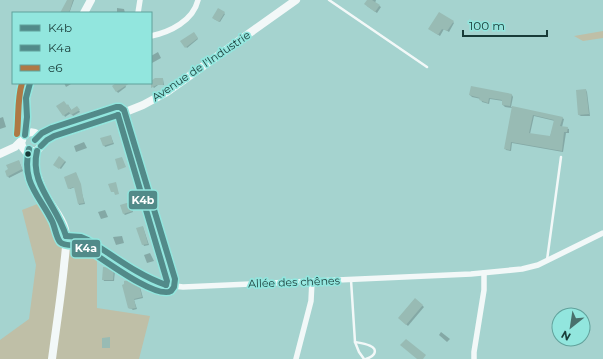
<svg xmlns="http://www.w3.org/2000/svg" width="603" height="359" font-family="Montserrat,sans-serif">
<rect width="100%" height="100%" fill="#a5d3cf"/>
<g fill="#bfbfa7">
<path d="M603,31V38L583,41L574,36Z"/>
<path d="M40,203L53,230L97,254V308L150,316L139,359H0V340L29,319L36,265L22,210Z"/>
</g>
<g fill="#0003" fill-rule="evenodd">
<path d="M68,0H74L70,11L69,13H61Z"/>
<path d="M368,0H376L375,3L381,7L377,13L367,6Z"/>
<path d="M117,8L124,9L125,13H117Z"/>
<path d="M219,9L225,14L220,22L214,19Z"/>
<path d="M453,22L454,23L449,32L444,29L440,36L431,30Z"/>
<path d="M194,33L198,39L187,48L182,42Z"/>
<path d="M158,52L161,58L152,63L151,56Z"/>
<path d="M163,79L164,85H158L154,88L150,83Z"/>
<path d="M64,83H71V84L66,87Z"/>
<path d="M121,83H124L126,87L118,93L113,86Z"/>
<path d="M586,90L587,92L590,116H581L579,115Z"/>
<path d="M470,95H512L513,97L511,107L562,118L564,119L562,127L569,129V133H566L563,152L512,143L511,151L506,150L505,148L513,108L505,107L503,105V101L490,99L489,104L482,102L481,99L472,97ZM534,116L555,121L550,137L530,134Z"/>
<path d="M68,105L72,111L78,109L80,112L73,116L71,113L65,117L64,115Z"/>
<path d="M3,117L6,127L0,129V118Z"/>
<path d="M111,137L114,144L105,147L101,139Z"/>
<path d="M84,142L87,148L76,152L74,146Z"/>
<path d="M19,161L23,171L9,178L8,176Z"/>
<path d="M65,161L66,162L61,169L55,165Z"/>
<path d="M76,173L85,204L79,205L75,187L70,189L69,188Z"/>
<path d="M130,203L133,212L125,215L124,214Z"/>
<path d="M105,210L108,217L101,219L98,212Z"/>
<path d="M143,227L149,245L144,246L137,229Z"/>
<path d="M122,236L124,243L116,245L113,237Z"/>
<path d="M150,253L154,261L147,263L144,255Z"/>
<path d="M113,269L115,271L114,281H104L103,279Z"/>
<path d="M128,281L130,283L138,281L139,283L143,298L134,300L137,309L133,310L129,307Z"/>
<path d="M415,299L424,307L408,326L399,318Z"/>
<path d="M441,332L450,339L447,342L439,335Z"/>
</g>
<g fill="#98bbb4" fill-rule="evenodd">
<path d="M67,0H73L70,10L68,13H60Z"/>
<path d="M367,0H372L380,5L375,12L364,4Z"/>
<path d="M218,8L225,12L219,22L212,18Z"/>
<path d="M439,12L454,21L447,31L442,29L438,35L428,29Z"/>
<path d="M194,32L198,38L185,48L180,41Z"/>
<path d="M155,78H163V85H157L151,88V81Z"/>
<path d="M116,83H130L116,92L112,86Z"/>
<path d="M471,86L512,94L510,106L502,105V100L489,98L488,103L479,100L480,98L469,95Z"/>
<path d="M586,89L589,114L578,115L576,90Z"/>
<path d="M64,101L67,105L68,104L71,110L77,106L80,110L71,115L69,112L63,116L56,106Z"/>
<path d="M512,106L563,117L560,126L568,127L567,132H564L562,151L511,142L510,150L504,149ZM533,115L554,120L550,136L529,133Z"/>
<path d="M111,135L113,143L103,146L100,138Z"/>
<path d="M59,156L65,161L59,169L53,165Z"/>
<path d="M122,157L126,167L118,170L115,159Z"/>
<path d="M19,160L22,169L7,177L5,171L8,169L6,165Z"/>
<path d="M76,172L81,184L84,203L78,204L74,187L68,189L64,177Z"/>
<path d="M116,182L119,194L115,195L114,192H111L108,184Z"/>
<path d="M130,202L133,211L123,214L120,205Z"/>
<path d="M143,226L148,244L142,245L136,228Z"/>
<path d="M103,267L114,268L113,280H102Z"/>
<path d="M129,280V282L138,280L142,297L134,299L136,308L130,309L128,308L122,285L124,284V281Z"/>
<path d="M415,298L423,305L406,325L398,318Z"/>
<path d="M110,337V348H102V338Z"/>
<path d="M406,339L426,355L423,359H417L400,345Z"/>
</g>
<g fill="none" stroke-linecap="round" stroke-linejoin="round">
<g stroke="#f2f8f8" stroke-width="2.5">
<path d="M329,0L427,67"/>
<path d="M547,260L561,157"/>
<path d="M351,280L355,342L359,352L364,359"/>
<path d="M355,342C360,343 379,345 374,354C372,357 369,358 366,359"/>
</g>
<g stroke="#f2f8f8" stroke-width="5.5">
<path d="M138,13L140,0"/>
<path d="M151,36C170,32 193,21 198,0"/>
<path d="M118,115L167,281L166,285"/>
<path d="M66,236L81,237L88,240C121,259 144,284 183,287L471,274L522,269L538,265L603,233"/>
<path d="M296,359L311,301L312,281"/>
<path d="M474,359V352L484,290V273"/>
</g>
<g stroke="#f2f8f8" stroke-width="8">
<path d="M84,13L91,0"/>
<path d="M25,135L27,117L26,98L30,83"/>
<path d="M41,146L47,140L54,136L118,115L143,105L167,92L296,0"/>
<path d="M28,151H37L41,146L40,137C31,125 15,139 24,149C34,160 37,178 44,192C50,205 61,215 65,229C68,241 65,254 64,266C61,297 56,328 52,359"/>
<path d="M0,154L15,147L22,140"/>
</g>
<defs>
<g id="bus-1">
<path d="M118,115L167,281L166,285"/>
<path d="M25,135L27,117L26,98L30,83"/>
<path d="M41,146L47,140L54,136L118,115"/>
<path d="M37,151C29,184 57,205 66,236"/>
<path d="M66,236L81,237L88,240C114,256 137,275 166,285"/>
</g>
<path id="bus-2" d="M29,149C21,182 39,195 52,221C55,227 56,237 60,242C65,247 78,244 84,247C99,256 156,300 171,291L174,287L175,279L124,110L120,107H116L52,128L42,133L35,140"/>
<path id="bus-3" d="M17,134C19,116 17,100 22,83"/>
</defs>
<use href="#bus-1" stroke="#92e6de" stroke-width="9"/>
<use href="#bus-2" stroke="#92e6de" stroke-width="9"/>
<use href="#bus-3" stroke="#92e6de" stroke-width="9"/>
<use href="#bus-1" stroke="#528a89" stroke-width="6"/>
<use href="#bus-2" stroke="#528a89" stroke-width="6"/>
<use href="#bus-3" stroke="#ae7945" stroke-width="6"/>
</g>
<circle fill="#183b38" stroke="#92e6de" stroke-width="1.5" cx="28" cy="154" r="3.5"/>
<g text-anchor="middle" stroke-width="3.5" stroke-linejoin="round" paint-order="stroke">
<g font-size="11" fill="#183b38" stroke="#92e6de">
<text transform="translate(201 66) rotate(-34)" y="4">Avenue de l'Industrie</text>
<text transform="translate(294 282) rotate(-2)" y="4">Allée des chênes</text>
</g>
</g>
<g stroke="#92e6de" stroke-width="1.5">
<rect x="128" y="190" width="30" height="20" rx="4" fill="#528a89"/>
<rect x="71" y="239" width="30" height="19" rx="4" fill="#528a89"/>
</g>
<g font-size="11" text-anchor="middle" font-weight="bold" fill="#fff">
<text x="143" y="204">K4b</text>
<text x="86" y="252">K4a</text>
</g>
<rect x="12" y="12" width="140" height="72" fill="#92e6de" stroke="#61a29c"/>
<rect x="20" y="25" width="20" height="6" fill="#528a89" stroke="#61a29c"/>
<text x="48" y="32" font-size="12" fill="#183b38">K4b</text>
<rect x="20" y="45" width="20" height="6" fill="#528a89" stroke="#61a29c"/>
<text x="48" y="52" font-size="12" fill="#183b38">K4a</text>
<rect x="20" y="65" width="20" height="6" fill="#ae7945" stroke="#61a29c"/>
<text x="48" y="72" font-size="12" fill="#183b38">e6</text>
<g transform="translate(571 327) rotate(210)"><circle r="19" fill="#92e6de" stroke="#61a29c"/>
<path d="M0-3L7 15L0 10L-7 15Z" fill="#49706d"/>
<text y="-6" font-size="11" font-weight="bold" text-anchor="middle" fill="#183b38">N</text>
</g>
<path d="M463 30v6h84v-6" fill="none" stroke="#183b38" stroke-width="2"/>
<text x="469" y="30" font-size="12" fill="#183b38" stroke="#92e6de" stroke-width="3" paint-order="stroke">100 m</text>
</svg>
